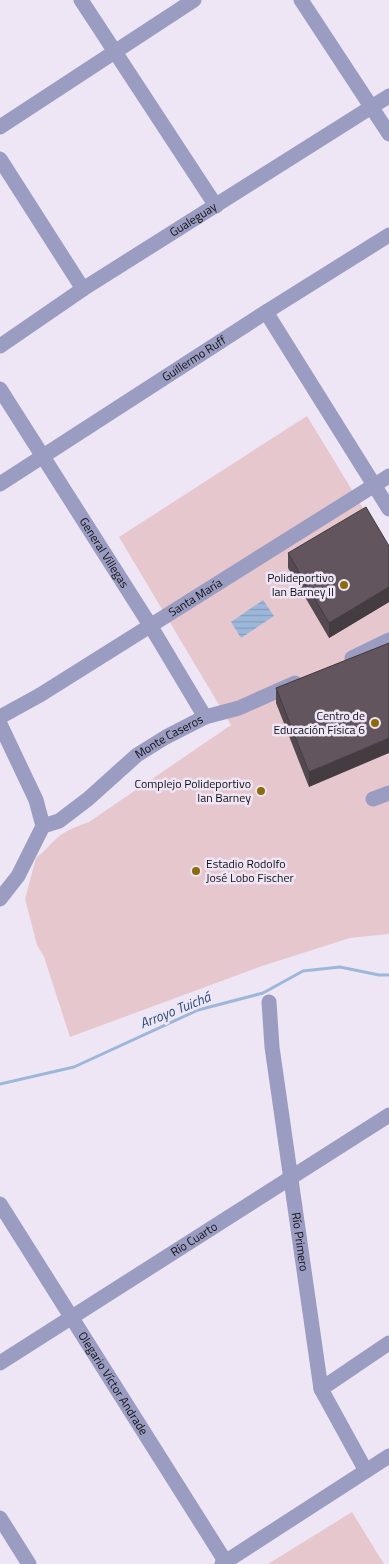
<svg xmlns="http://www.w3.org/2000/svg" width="389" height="1564" font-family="'Titillium Web',sans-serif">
<defs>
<pattern id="water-rules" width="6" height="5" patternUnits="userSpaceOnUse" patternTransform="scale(1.25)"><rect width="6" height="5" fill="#9db7db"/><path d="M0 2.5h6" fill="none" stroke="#869cbb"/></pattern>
</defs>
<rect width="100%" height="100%" fill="#eee6f5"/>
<g fill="#e7c7ce">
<path d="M307,416L389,551V934L350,938L262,966L70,1037L44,957L37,945L25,899L36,858C44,852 49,845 57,838C66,830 78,826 89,822L231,725L119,537Z"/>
<path d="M352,1512L384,1564H268Z"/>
</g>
<path fill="url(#water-rules)" d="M263,600L274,616L241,638L231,622Z"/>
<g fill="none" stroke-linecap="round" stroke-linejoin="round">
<path stroke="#9db7db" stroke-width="3" d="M0,1084L74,1067L198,1010L263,993L303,971L340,967L379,975H389"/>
<g stroke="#9a9cc1" stroke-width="15">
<path d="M81,0L216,206"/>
<path d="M301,0L389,134"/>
<path d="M0,127L194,0"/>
<path d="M0,159L83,289"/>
<path d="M266,312L389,509"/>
<path id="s1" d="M0,346L83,289L389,96"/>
<path id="s2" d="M0,389L150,625L205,717"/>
<path id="s3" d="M0,484L266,312L389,235"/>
<path d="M352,658L389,640"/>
<path id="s4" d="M0,717L40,695L389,476"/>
<path d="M0,724L36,800L43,826"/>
<path d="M373,799L389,793"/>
<path id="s5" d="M0,899L18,876L43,826L59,821L88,799L137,755L166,737L205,717L239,708L295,683"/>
<path id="s6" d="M269,1002L272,1047L321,1389L366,1471"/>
<path id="s7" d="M0,1204L227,1564"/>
<path id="s8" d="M0,1363L389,1115"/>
<path d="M321,1389L389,1343"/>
<path d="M0,1518L29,1564"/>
<path d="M222,1564L389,1456"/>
</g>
</g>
<g fill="#544951">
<path d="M389,546V602L329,638L288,568V553Z"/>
<path d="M389,643L309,787L276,703V688Z"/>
</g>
<g fill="#453c42">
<path d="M389,587V602L329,638V623Z"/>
<path d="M389,738V753L309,787V772Z"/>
</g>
<g fill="#62555e" stroke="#453c42">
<path d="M366,507L389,546V587L329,623L288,553Z"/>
<path d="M389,643V738L309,772L276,688Z"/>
</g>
<g fill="#8d6a0d" stroke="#eee6f5" stroke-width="2">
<circle cx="344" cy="585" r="5"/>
<circle cx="375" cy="723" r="5"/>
<circle cx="261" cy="791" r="5"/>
<circle cx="196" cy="871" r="5"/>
</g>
<g text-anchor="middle" stroke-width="5" stroke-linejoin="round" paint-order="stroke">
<g font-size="12" fill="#141116" stroke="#eee6f5">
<text dy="4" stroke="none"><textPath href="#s1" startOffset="231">Gualeguay</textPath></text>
<text dy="4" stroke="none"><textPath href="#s3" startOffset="231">Guillermo Ruff</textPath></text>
<text dy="4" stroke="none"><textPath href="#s2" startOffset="194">General Villegas</textPath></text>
<text dy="4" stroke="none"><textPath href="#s4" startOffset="229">Santa María</textPath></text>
<text dy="4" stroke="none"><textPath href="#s5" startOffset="241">Monte Caseros</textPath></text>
<text dy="4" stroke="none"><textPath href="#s8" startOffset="230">Río Cuarto</textPath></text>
<text dy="4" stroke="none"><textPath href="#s6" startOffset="242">Río Primero</textPath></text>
<text dy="4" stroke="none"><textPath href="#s7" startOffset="212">Olegario Víctor Andrade</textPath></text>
</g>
<g font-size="12" fill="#141116" stroke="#eee6f5" text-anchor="end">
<text x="334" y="582">Polideportivo<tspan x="334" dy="14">Ian Barney II</tspan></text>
<text x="365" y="720">Centro de<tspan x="365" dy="14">Educación Física 6</tspan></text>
<text x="251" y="788">Complejo Polideportivo<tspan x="251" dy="14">Ian Barney</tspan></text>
<text x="206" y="868" text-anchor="start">Estadio Rodolfo<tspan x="206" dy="14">José Lobo Fischer</tspan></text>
</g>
<g font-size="14" font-style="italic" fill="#2a4e7d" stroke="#eee6f5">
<text transform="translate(175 1010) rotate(-22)" y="5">Arroyo Tuichá</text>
</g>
</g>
</svg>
